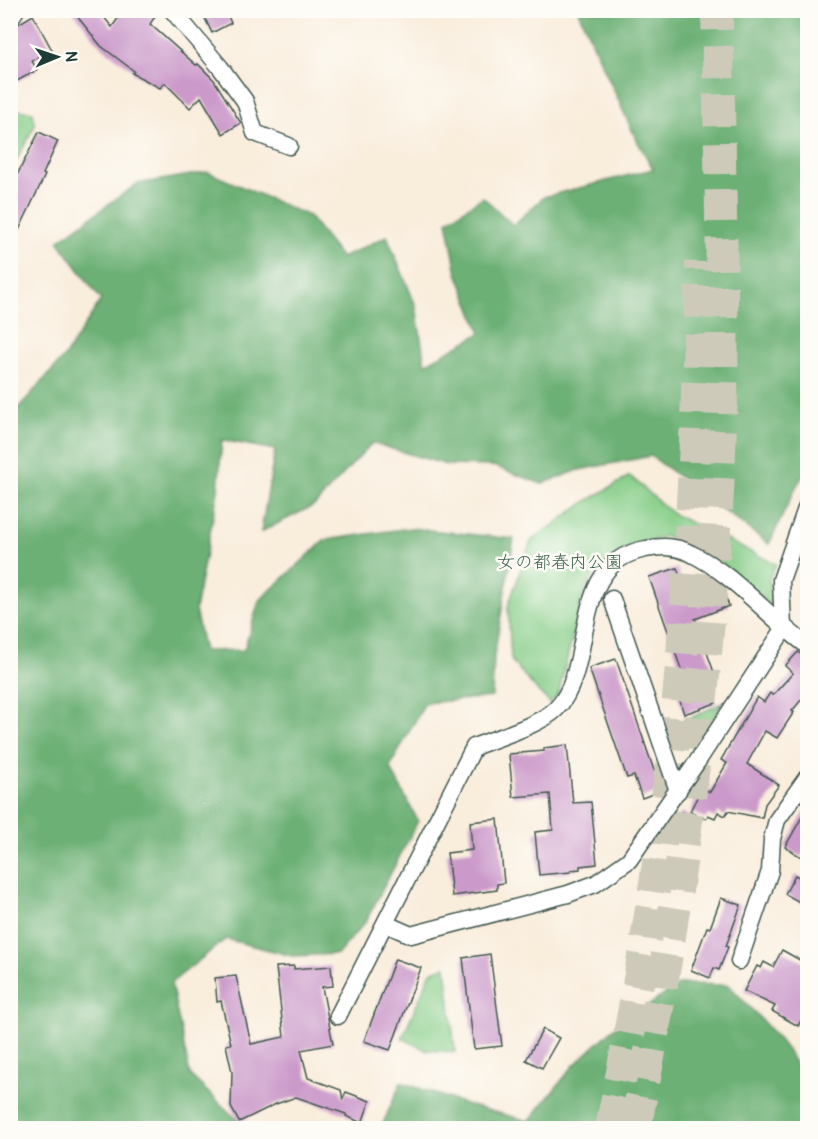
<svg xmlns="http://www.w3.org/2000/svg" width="818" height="1139" font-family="Pangolin,'Klee One',sans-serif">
<rect width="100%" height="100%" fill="#fdfcf7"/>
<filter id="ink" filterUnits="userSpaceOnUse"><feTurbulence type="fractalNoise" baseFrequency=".0167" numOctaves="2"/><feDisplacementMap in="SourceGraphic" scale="12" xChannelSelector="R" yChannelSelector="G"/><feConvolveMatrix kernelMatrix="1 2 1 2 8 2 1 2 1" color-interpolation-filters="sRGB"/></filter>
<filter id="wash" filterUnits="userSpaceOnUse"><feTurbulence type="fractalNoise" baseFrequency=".008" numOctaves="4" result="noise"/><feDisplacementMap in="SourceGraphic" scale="24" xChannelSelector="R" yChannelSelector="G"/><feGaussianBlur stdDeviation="1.35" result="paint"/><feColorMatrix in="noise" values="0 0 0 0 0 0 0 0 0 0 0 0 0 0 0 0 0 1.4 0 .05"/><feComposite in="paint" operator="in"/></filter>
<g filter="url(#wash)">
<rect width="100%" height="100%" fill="#f9eddc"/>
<g fill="#86cd88" stroke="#52855e" stroke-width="1.5">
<path d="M11,109L33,112L35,125L11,171Z"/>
<path d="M630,476L673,514L776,564L769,579L773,607L706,550L664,536L601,563L587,586L580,606L559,692L551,704L534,687L511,660L508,606L531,541L587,501Z"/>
<path d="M722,703L693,754L684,721Z"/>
<path d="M446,966L455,1052L426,1050L402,1038L431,972Z"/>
</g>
<g fill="#6cb074" stroke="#467654" stroke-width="1.5">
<path d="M578,11H807V470L797,485L769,544L651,456L579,470L542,484L493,466L447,465L372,443L315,505L261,532L275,450L222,440L218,491L195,610L204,651L244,650L259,601L325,540L410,528L514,539L494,656L492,697L425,703L390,767L418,821L366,921L338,954L292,956L226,939L171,983L190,1075L246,1128H11V416L65,356L101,300L58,241L137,184L208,172L309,216L341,258L387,236L416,306L425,364L481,333L457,273L447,221L483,197L513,225L544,197L653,169L635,137Z"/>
<path d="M680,984L729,985C754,1013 799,1053 807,1091C810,1102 808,1117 807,1128H381L401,1082L468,1105L529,1121L574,1065L613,1029Z"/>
</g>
<g id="blocks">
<g fill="#cb9aca">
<path d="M72,10H98L112,27L124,10H159L150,24L196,65L198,64L214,80L241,123L223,134L201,97L190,108L165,83L160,88L132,73L134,71L101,46Z"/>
<path d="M201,10H225L231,23L212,33Z"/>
<path d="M33,15L52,50L32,61L37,70L10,85V29Z"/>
<path d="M39,132L58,141L43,174L45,175L10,249V189Z"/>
<path d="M677,568L690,605L724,592L729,606L695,619L716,678L712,680L716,690L712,692L716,703L684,714L678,695L689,692L649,577Z"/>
<path d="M798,652L805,658L807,656V693L792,711L794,712L777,738L765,731L747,764L779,785L765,804L762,818L728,811L725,816L718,812L715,818L708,815L706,819L690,811L702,788L710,792L727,763L721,760L757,697L764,702L770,693L773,695L793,673L785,666Z"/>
<path d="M616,659L661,791L642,798L634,776L627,778L589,668Z"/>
<path d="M567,745L573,803L591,802L597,864L580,866V869L571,870V872L539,875L535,832L553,830L550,794L513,797L509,754L544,751V748Z"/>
<path d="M807,808V845L801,857L785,847Z"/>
<path d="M682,812L695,821L685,837L671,828Z"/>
<path d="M498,819L504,883L497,884V890L452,896L447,853L472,850L470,822Z"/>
<path d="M795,875L807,881V906L785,894Z"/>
<path d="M721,898L741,905L726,946L728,947L719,970L714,968L710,978L691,970L707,927L710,928Z"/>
<path d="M782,950L807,964V1010L798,1026L772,1011L775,1006L744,991L757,966L761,968L764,962L773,967Z"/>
<path d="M490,954L502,1046L474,1049L463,958Z"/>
<path d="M395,959L421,968L390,1050L364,1041Z"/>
<path d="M294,966V969L331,966L333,986L322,987L333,1044L301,1050L308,1078L341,1090L343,1099L346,1092L370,1101L362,1123L346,1116V1114L296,1097L276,1104L239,1122L231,1107L232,1072L226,1045L231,1044L221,1001L217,1002L215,978L236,976L251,1044L284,1037L276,967Z"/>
<path d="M543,1029L559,1038L542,1068L526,1060Z"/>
</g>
</g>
</g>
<g filter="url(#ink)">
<use href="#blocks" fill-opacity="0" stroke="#40574d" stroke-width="1.5"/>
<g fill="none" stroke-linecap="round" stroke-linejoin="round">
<g stroke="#cdcaba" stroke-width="32" stroke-dasharray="32 16" stroke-linecap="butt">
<path d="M611,1128C638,993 662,858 676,720C691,568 697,416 701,262"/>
<path d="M635,1128C684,887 715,641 722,395C723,359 722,323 722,287C721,195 719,103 717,10"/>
</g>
<defs>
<g id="street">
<path d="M172,10L220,67L245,101L255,133L289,146"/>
<path d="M10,19L16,10"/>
<path d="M612,599L678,791"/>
<path d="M783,628L781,580L808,503"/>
<path d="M386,924L411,935L568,894L595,884L629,860L697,762L784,629"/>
<path d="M739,961L770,871L772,839L777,820L808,776"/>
<path d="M338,1016L474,747C496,738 540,725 556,709C598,666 567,562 646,549C662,546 675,546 690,553C736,575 767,617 808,646"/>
</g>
</defs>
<use href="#street" stroke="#40574d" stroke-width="19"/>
<use href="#street" stroke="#fff" stroke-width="16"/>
</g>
</g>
<g text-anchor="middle" stroke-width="5" stroke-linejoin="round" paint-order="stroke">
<g font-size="18" fill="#396149" stroke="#fdfcf7">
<text x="560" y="568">女の都春内公園</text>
</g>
</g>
<rect width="818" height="1139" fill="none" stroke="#fdfcf7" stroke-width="36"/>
<g transform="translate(57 57) rotate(88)" stroke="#fdfcf7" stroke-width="4.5" paint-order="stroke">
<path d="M0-4.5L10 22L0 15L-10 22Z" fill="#1f3d34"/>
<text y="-9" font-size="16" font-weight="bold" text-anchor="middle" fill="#1f3d34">N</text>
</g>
</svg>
